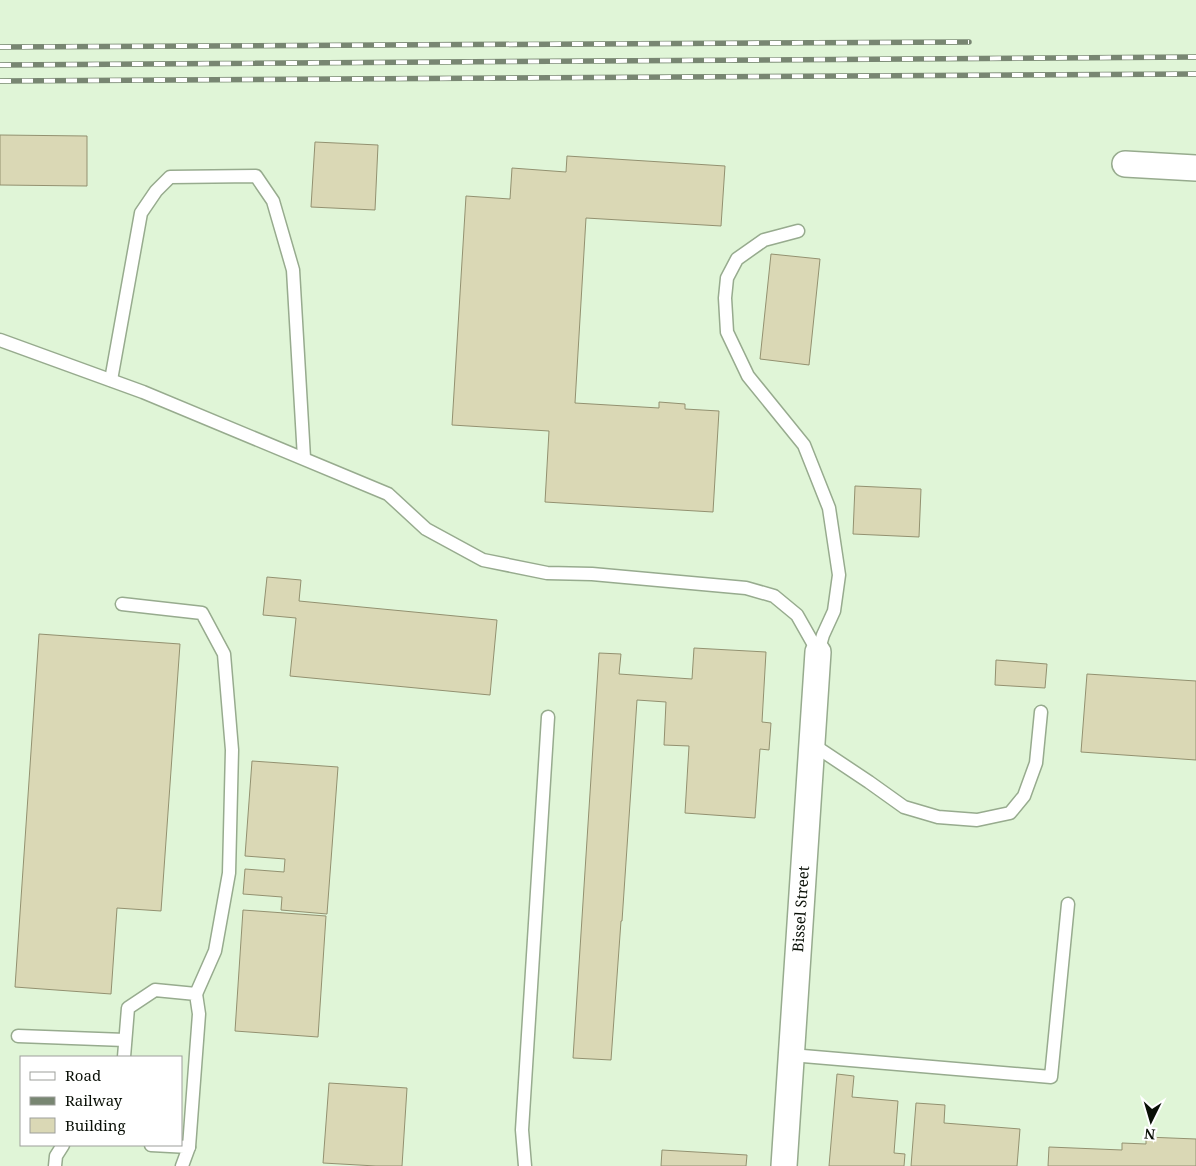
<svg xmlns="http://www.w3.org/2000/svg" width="1196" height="1166" font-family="'Noto Serif',serif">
<rect width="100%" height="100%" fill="#e0f5d7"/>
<g fill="#dad8b5" stroke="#939170">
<path d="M0,135L87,136V186L0,185Z"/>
<path d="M315,142L378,145L375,210L311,207Z"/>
<path d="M567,156L725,166L721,226L586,218L575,403L659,408V402L685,404V409L719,411L713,512L545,502L549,431L452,425L466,196L510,199L512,168L566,172Z"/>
<path d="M771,254L820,259L809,365L760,359Z"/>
<path d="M855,486L921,489L919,537L853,534Z"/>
<path d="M267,577L301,580L299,601L497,620L490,695L290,676L296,618L263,615Z"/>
<path d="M39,634L180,644L161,911L117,908L111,994L15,987Z"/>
<path d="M694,648L766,652L762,722L771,723L769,750L760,749L755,818L685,813L689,746L664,745L666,702L637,700L622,921H621L611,1060L573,1058L599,653L621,654L619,674L692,679Z"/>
<path d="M996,660L1047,664L1045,688L995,685Z"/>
<path d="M1087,674L1196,681V760L1081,752Z"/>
<path d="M252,761L338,767L327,914L281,910L282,897L243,894L245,869L284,872L285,859L245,856Z"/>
<path d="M243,910L326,916L318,1037L235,1031Z"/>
<path d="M837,1074L854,1076L852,1097L898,1101L894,1153L905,1154L904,1166H829Z"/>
<path d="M329,1083L407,1088L402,1166H376L323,1163Z"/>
<path d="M916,1103L945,1105L944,1123L1020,1129L1017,1166H911Z"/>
<path d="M1146,1137L1196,1139V1166H1048L1049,1147L1122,1150V1143L1146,1144Z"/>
<path d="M662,1150L747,1155L746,1166H661Z"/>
</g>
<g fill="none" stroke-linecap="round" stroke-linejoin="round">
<defs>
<g id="service">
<path d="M798,231L764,240L737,259L727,278L725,298L727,332L748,376L804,445L829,508L839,575L834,611L823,635L818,652"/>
<path d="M0,340L143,392L388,494L426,529L483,560L547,573L592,574L746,588L774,596L797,615L818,652"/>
<path d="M111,380L141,213L156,191L170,177L256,176L273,201L293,270L304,458"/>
<path d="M122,604L202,613L224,654L232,750L229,873L215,951L196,994"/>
<path d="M812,744L869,782L904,807L938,817L977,820L1010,813L1024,796L1036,763L1041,712"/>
<path d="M18,1036L125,1040"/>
<path d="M791,1055L1051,1077L1068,904"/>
<path d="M124,1057L128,1008L155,990L196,994L199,1014L189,1147"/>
<path d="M151,1145L189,1147L182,1166"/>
<path d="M55,1166L56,1156L63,1145"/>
<path d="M525,1166L522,1130L548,717"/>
</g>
<g id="minor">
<path d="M1125,164L1196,168"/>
<path d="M784,1166L818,652"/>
</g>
</defs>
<use href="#service" stroke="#97ab8e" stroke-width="15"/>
<use href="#minor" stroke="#97ab8e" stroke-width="28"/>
<use href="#service" stroke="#fff" stroke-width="12"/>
<use href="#minor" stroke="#fff" stroke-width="25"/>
<defs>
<g id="rail">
<path d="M0,47L969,42"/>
<path d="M0,65L1196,57"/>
<path d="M0,81L1196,74"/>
</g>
</defs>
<use href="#rail" stroke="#788672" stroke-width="5.5"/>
<use href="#rail" stroke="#fff" stroke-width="4" stroke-dasharray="11" stroke-linecap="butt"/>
</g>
<g text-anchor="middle" stroke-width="4.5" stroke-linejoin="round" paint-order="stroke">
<g font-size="15" fill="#090f06" stroke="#fff">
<text transform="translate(801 909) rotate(-86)" y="5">Bissel Street</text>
</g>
</g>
<rect x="20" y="1056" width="162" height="90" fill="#ffffff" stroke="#9d9f9b"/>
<rect x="30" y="1072" width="25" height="8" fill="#ffffff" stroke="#9d9f9b"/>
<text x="65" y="1081" font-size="15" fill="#090f06">Road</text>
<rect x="30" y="1097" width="25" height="8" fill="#788672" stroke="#9d9f9b"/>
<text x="65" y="1106" font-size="15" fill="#090f06">Railway</text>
<rect x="30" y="1118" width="25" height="15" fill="#dad8b5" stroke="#9d9f9b"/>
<text x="65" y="1131" font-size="15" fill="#090f06">Building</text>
<g transform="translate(1151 1121) rotate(185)" stroke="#ffffff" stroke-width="4" paint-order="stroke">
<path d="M0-4L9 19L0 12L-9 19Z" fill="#090f06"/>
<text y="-8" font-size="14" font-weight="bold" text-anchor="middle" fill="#090f06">N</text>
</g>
</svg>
